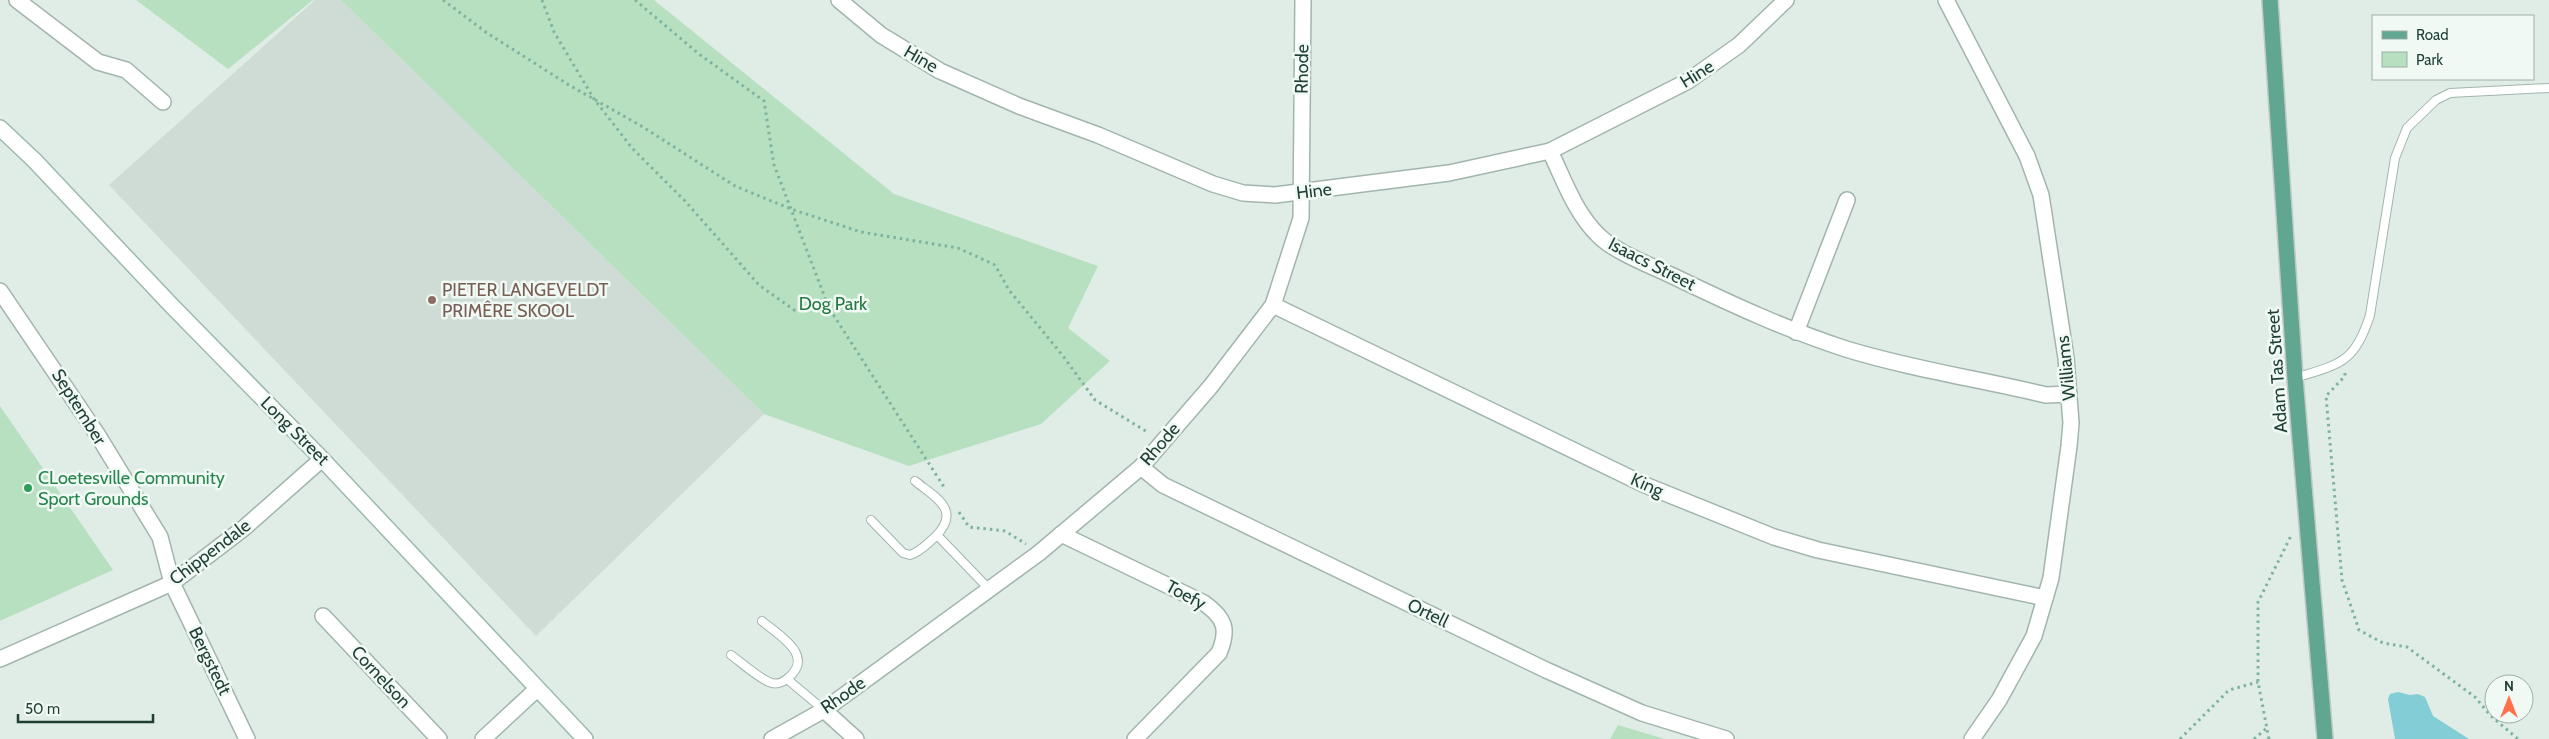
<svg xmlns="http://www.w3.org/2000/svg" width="2549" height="739" font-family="Cabin,sans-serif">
<rect width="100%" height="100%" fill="#e0ede6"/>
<path fill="#cedcd5" d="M315,0H341L764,414L536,636L109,185Z"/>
<g fill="#b7e0c0">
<path d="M136,0H313L228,69Z"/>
<path d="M341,0H654L894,194L1098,266L1068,328L1110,361L1041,424L909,466L764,414Z"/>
<path d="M0,406L113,570L0,621Z"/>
<path d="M1618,725L1665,739H1610Z"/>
</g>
<path fill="#83cdd7" d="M2398,692L2410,695L2418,694L2425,697L2433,716L2469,739H2395L2388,699L2390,694Z"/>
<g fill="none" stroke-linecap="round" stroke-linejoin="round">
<defs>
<g id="lane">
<path d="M2295,378C2340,364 2355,363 2370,315L2395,158L2407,128L2436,100L2450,93L2549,88"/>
<path d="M871,520L903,553L910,555C920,552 927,544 935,537C962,510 936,498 915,481"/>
<path d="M937,535L989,589"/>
<path d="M731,655C743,664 756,676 769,682C775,685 782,683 787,679C816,656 780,636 762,621"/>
<path d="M787,679L824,710"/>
</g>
<g id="street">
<path d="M17,0L98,62L126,70L163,102"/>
<path d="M839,0L881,35L940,71L1019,106L1098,135L1213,184L1243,193L1275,195L1449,173L1550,151L1688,81L1739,45L1786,0"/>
<path d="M1946,0L2027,156L2041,195L2066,358L2071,423L2069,446L2051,578L2034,636L1999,700L1972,739"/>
<path d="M1550,151C1564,180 1575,213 1599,236C1615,252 1654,267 1675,277C1731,304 1787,330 1846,349C1911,369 1979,379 2046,395L2069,394"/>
<path d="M0,291L97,434L160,537L172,583L247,739"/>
<path d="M1273,305L1645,485L1774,537L1818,550L2045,598"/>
<path d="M1796,332L1847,200"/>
<path d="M1141,467L1163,485L1546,670L1642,713L1726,739"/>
<path d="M1061,534L1204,603C1225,618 1229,629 1219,653L1135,739"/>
<path d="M323,616L439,739"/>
<path d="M0,659L172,583L244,528L322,459"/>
<path d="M824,710L856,739"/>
<path d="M483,739L537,689"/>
<path d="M772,739L824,710L1039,553L1141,467L1211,386L1273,305L1301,218L1303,0"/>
</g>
<path id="secondary" d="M0,128L34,160L171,305L322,459L585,739"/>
<path id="primary" d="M2270,0L2295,378L2325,739"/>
</defs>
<use href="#lane" stroke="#a2b5ad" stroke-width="10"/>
<use href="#street" stroke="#a2b5ad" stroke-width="18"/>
<use href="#secondary" stroke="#9db9ae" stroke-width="18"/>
<use href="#primary" stroke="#c0c9c6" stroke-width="18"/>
<g stroke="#7eb3a0" stroke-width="3" stroke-dasharray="2.5 4" stroke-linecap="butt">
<path d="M443,0L487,33L569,85L643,127L735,186L791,209L861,232L958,248L995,265L1009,290L1063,356L1095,400L1149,433"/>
<path d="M542,0L554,32L594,99L632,148L686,202L759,285L794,310L829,308"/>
<path d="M635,0L699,54L764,101L774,165L829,308L944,487"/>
<path d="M2345,373V376L2326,396L2342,580L2359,630L2383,643L2407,647L2475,697L2491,716L2518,739"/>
<path d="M959,512L969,527L1005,531L1026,544"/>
<path d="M2180,739L2229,690L2258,682"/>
<path d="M2254,739L2268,727"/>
<path d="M2269,739L2258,682V602L2291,536"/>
</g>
<use href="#lane" stroke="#fff" stroke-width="8"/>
<use href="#street" stroke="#fff" stroke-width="15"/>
<use href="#secondary" stroke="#fff" stroke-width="15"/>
<use href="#primary" stroke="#60a691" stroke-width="15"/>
</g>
<circle fill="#8d6e63" stroke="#f1f9f5" stroke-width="2" cx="432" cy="300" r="5"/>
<circle fill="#2e9e5b" stroke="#f1f9f5" stroke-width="2" cx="28" cy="488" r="5"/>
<g text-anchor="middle" stroke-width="5" stroke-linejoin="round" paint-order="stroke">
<g font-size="18" fill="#1f3f35" stroke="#f1f9f5">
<text transform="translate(921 59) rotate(30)" y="6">Hine</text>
<text transform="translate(1302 69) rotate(-89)" y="6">Rhode</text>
<text transform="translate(1697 74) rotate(-32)" y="6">Hine</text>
<text transform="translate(1314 191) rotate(-7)" y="6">Hine</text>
<text transform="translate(1652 264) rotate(27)" y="6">Isaacs Street</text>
<text transform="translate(2066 368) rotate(-96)" y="6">Williams</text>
<text transform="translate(2277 371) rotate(-94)" y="6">Adam Tas Street</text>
<text transform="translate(79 407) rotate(58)" y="6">September</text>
<text transform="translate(295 431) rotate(45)" y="6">Long Street</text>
<text transform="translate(1160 444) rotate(-49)" y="6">Rhode</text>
<text transform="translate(1647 485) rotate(24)" y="6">King</text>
<text transform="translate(210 552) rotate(-37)" y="6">Chippendale</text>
<text transform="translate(1186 595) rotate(28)" y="6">Toefy</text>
<text transform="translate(1428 613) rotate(26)" y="6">Ortell</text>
<text transform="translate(210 661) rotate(64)" y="6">Bergstedt</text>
<text transform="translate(381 677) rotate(47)" y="6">Cornelson</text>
<text transform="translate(843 695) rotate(-35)" y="6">Rhode</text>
</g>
<g font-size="18" fill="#785e54" stroke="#f1f9f5" text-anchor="start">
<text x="442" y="296">PIETER LANGEVELDT<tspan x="442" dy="21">PRIMÊRE SKOOL</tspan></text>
</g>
<g font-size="18" fill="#267942" stroke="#f1f9f5">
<text x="833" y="310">Dog Park</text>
</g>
<g font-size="18" fill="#27864d" stroke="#f1f9f5" text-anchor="start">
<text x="38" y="484">CLoetesville Community<tspan x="38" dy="21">Sport Grounds</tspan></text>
</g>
</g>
<rect x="2372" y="15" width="162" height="65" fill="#f1f9f5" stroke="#9dafa8"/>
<rect x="2382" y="31" width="25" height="8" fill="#60a691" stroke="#9dafa8"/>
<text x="2416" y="40" font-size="15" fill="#1f3f35">Road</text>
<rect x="2382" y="52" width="25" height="15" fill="#b7e0c0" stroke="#9dafa8"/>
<text x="2416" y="65" font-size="15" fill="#1f3f35">Park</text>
<g transform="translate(2509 699)"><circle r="24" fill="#f1f9f5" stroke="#9dafa8"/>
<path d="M0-4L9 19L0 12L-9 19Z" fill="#ff714c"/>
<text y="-8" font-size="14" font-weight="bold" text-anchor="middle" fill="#1f3f35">N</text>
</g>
<path d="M18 714v8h135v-8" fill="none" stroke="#1f3f35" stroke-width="2.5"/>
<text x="25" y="714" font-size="15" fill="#1f3f35" stroke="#f1f9f5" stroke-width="4" paint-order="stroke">50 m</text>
</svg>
